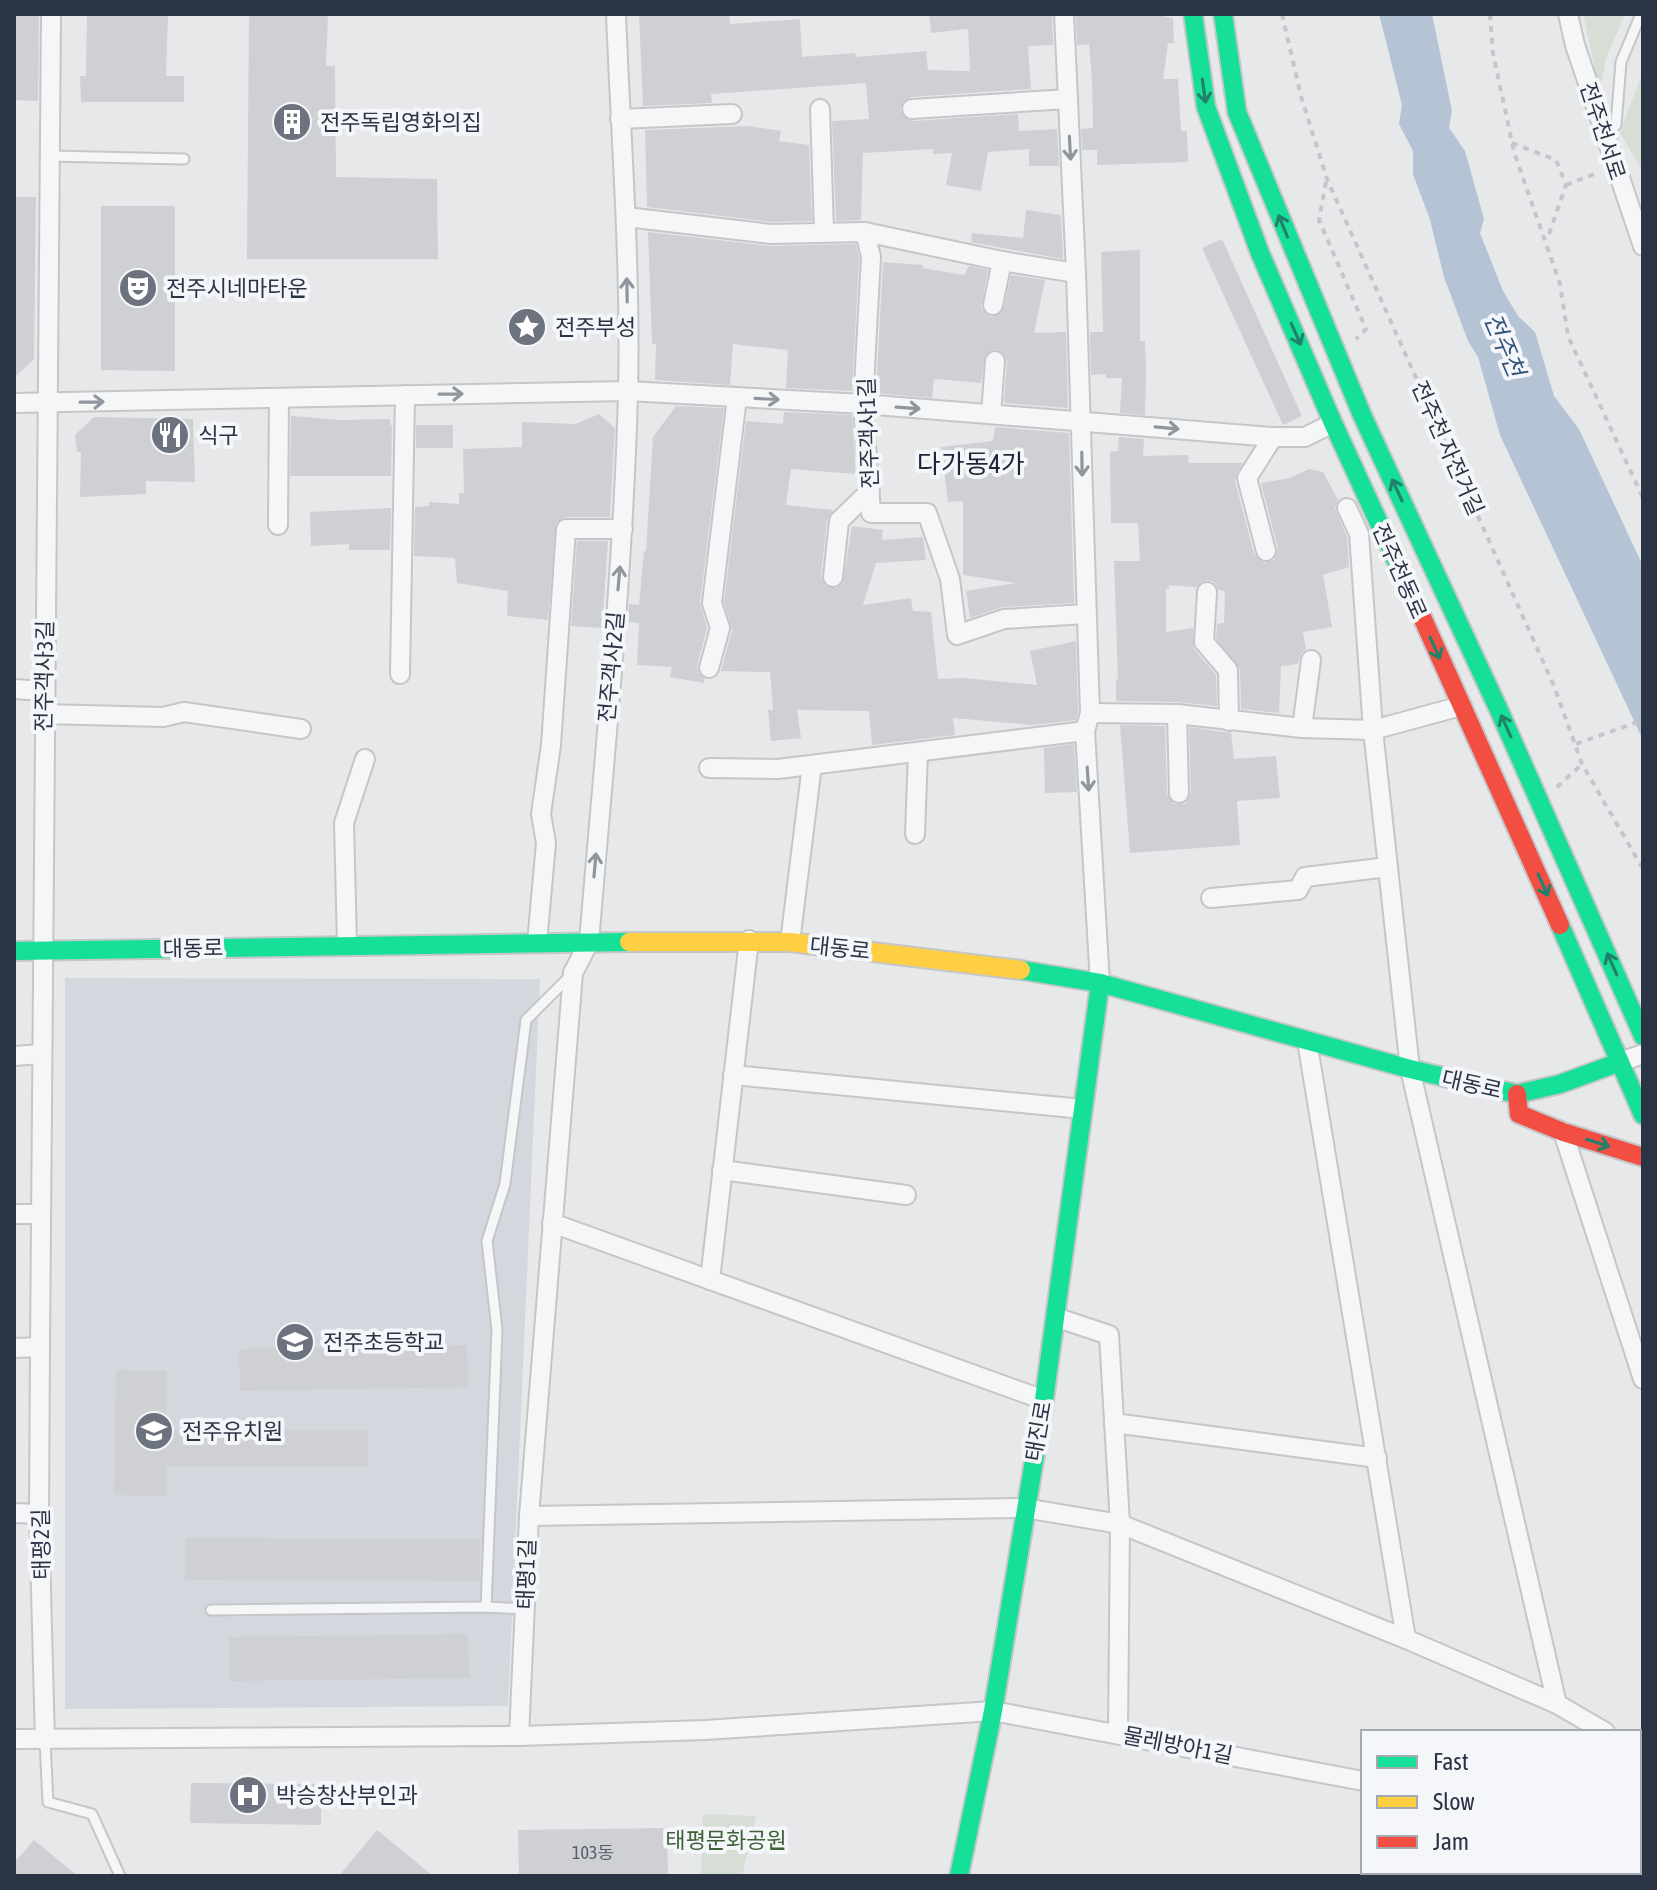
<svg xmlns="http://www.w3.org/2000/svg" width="1657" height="1890" font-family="'Asap Condensed','Noto Sans KR',sans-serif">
<rect width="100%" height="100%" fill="#e6e8ea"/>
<path fill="#d4d7dd" d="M65,978L540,979L508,1706L65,1709Z"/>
<g fill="#d6ded6">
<path d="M1583,14H1625L1606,59L1600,91Z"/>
<path d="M1643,71V171L1620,133Z"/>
<path d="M703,1814L756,1816L742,1876H701Z"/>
</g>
<path fill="#b4c4d5" d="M1379,14H1432L1452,111L1449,128L1465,151L1484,219L1480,233L1503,291L1518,316L1535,332L1554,396L1579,429L1643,566V740L1500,435L1478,357L1468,341L1444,277L1430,220L1413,174V151L1399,124L1402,105Z"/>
<g fill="#ced0d3">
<path d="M14,14H39L38,101L14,100Z"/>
<path d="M87,14H168L166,76H184V102H81L80,76H86Z"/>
<path d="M249,14H328L326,66H335L336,177L437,179L438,259H247Z"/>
<path d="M639,14H729L730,24L800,19L802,57L855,53L856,57L926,51L928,70L970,71L968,29L931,33L929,14H1052L1053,45L1028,46L1031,89L911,97L905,100L900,109L903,116L913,121L1018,114L1019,131L1057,129L1059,166H1029V149L988,152L981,191L946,185L952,153L933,154V149L863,153L861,220L836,221L832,121L869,119L866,83L711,94L712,103L643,106Z"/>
<path d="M1076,14H1151L1173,18L1174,43H1168L1163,79H1178L1181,131H1187L1188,162L1097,165V150H1082L1081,129L1093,128L1092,81L1089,44L1077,45Z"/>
<path d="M748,126L781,131L779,141L809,145L812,221L772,222L647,207L645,130Z"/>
<path d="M14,197H36L34,359L14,378Z"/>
<path d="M101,206H175V371L101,370Z"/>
<path d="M1026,210L1061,215L1063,259L971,242L972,233L1023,238Z"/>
<path d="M648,232L770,246L856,244L859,258L852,391L786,388L788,350L733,344L730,385L655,380L656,344H652Z"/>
<path d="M1222,239L1302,416L1283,425L1202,248Z"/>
<path d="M1140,250V341H1145L1146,373L1145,415L1120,413L1122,378H1106V374L1091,375L1090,332H1103L1101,252Z"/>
<path d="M883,262L923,265L922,268L964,275L969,266L988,270L981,308L991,317L1001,313L1004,308L1011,275L1045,280L1034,333L1066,332L1068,408L1004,403L1007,361L1005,355L997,349L985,355L981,383L934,379L932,398L876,393Z"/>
<path d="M676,406L724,408L700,602L707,628L697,666L698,672L704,679V683L670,677L672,667L637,665L639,623L628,622L629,604L639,605L644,551H646L653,437Z"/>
<path d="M784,412L852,415L856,474L791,469L786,505L833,510L827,520L821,576L825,586L837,588L843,583L852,526L883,530L882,540L923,537L926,560L876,563L863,605L911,598L913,611L931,612L938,679L965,678L1037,685L1030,651L1076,641L1078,712L1076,720L1032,725L953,718L955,735L872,745L869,711L797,710L801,738L771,741L768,710H773L770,672L721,671L732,630L724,602L746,421L783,424Z"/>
<path d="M599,414L615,428L610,517H566L556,523L548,620L507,616L508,591L457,583L455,558L414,556L415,507L429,506V502L459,504V493H464L463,449L522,447V422L576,424Z"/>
<path d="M291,416L341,420L390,419V425H392L391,476H290Z"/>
<path d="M94,417L193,419L195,482L146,481V494L80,497L81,452H77L75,435Z"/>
<rect x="416" y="425" width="37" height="23"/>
<path d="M995,427L1069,433L1074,603L1003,607L970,618L966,591L1016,583L963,575V501L948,502L941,447L993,441Z"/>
<path d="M1119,437L1144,439L1143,456L1188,455L1189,463H1243L1237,472L1235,481L1254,554L1264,563L1274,560L1278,549L1261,483L1290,478L1309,469L1323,472L1338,500L1335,508L1347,537L1349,567L1323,575L1332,627L1303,632L1306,649L1301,653L1298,664L1281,666L1279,713L1241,709L1240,669L1216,638L1217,624L1224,623L1225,591L1219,590L1214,582L1208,580L1201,582L1196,587L1169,585V589H1166V632L1193,628L1194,649L1216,675L1217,706L1177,702L1116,701V679H1118L1114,561H1140L1138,523H1111L1110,452L1118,451Z"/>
<path d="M391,508L390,550H349V544L311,546L310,512Z"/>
<path d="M577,541H608L602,628L571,626Z"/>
<path d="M1120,725L1165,726L1167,793L1174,804H1185L1191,793L1189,727L1231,733L1234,759L1276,756L1280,798L1237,801L1240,845L1130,853Z"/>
<path d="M1074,744L1077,792L1045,793L1044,748Z"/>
<path d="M467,1345L468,1387L240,1391L239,1349Z"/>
<path d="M116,1370L167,1371V1430H368V1467H167V1496L114,1495Z"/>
<path d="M185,1538L480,1539V1581L185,1580Z"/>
<path d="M468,1634L469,1678L229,1681V1637Z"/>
<path d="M191,1783L321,1784V1825L190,1823Z"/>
<path d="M667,1828L668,1876H519L518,1830Z"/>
<path d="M377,1830L433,1876H339Z"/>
<path d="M34,1840L52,1855L78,1876H14V1863Z"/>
</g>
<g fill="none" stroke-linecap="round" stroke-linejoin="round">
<defs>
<g id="lane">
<path d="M1604,132L1616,125L1621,62L1641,14"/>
<path d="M50,156L184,159"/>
<path d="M486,1607L497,1330L487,1241L505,1184L526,1020L572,974"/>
<path d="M211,1610L486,1607L525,1609"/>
<path d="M45,1741L48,1802L92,1814L120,1876"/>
<path d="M1454,1876L1455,1872"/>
</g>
<g id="street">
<path d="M1064,14L1076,273L1090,713L1085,731L1100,983"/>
<path d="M1568,14L1575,45L1643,246"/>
<path d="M820,109L824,231"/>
<path d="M912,109L1068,99"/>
<path d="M620,119L732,114"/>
<path d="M626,217L771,234L865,232L1002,261L1076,273"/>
<path d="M865,232L871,257L863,404L871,513H927L950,579L957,635L1004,619L1086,614"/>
<path d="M993,305L1002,261"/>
<path d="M14,403L628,391L863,404L1273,437H1305L1333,423"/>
<path d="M991,414L995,361"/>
<path d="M1347,508L1359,534L1373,730L1410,1069L1557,1704"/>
<path d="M278,525L279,398"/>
<path d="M1266,551L1247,478L1273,437"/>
<path d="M833,577L839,521L870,491"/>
<path d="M1207,592L1204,642L1228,670L1229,721"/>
<path d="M709,668L720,628L712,603L737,397"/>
<path d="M400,674L405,395"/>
<path d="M14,689L44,691"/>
<path d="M1090,713L1177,714L1302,728L1373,730L1461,706"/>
<path d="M44,714L163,717L184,712L301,729"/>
<path d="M1177,714L1179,793"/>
<path d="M1302,728L1311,660"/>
<path d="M709,768L778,769L1085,731"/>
<path d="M915,834L918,752"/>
<path d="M1211,898L1298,890L1305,877L1388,867"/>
<path d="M790,942L812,765"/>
<path d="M537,943L546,843L541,814L551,745L566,529H623"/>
<path d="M347,946L344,823L365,759"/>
<path d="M1307,1041L1406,1639"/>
<path d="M14,1056L41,1054"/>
<path d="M1620,1062L1643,1054"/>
<path d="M733,1075L1083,1109"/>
<path d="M1563,1132L1643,1379"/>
<path d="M722,1170L906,1195"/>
<path d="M14,1214H41"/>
<path d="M552,1223L1044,1400"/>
<path d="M710,1280L749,940"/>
<path d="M1055,1317L1109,1335L1120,1524L1118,1733"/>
<path d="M14,1348L40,1347"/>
<path d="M1114,1423L1377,1458"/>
<path d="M14,1513L39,1514"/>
<path d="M529,1516L1025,1508L1120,1524L1406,1639L1557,1704L1605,1732"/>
<path d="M519,1736L529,1516L573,973L589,942C604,760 623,577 628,394C631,267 621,141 616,14"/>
<path d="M14,1739L519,1736L705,1730L993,1711L1363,1781"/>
<path d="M45,1741L39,1514L40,1347L51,14"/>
<path d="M1639,1752L1643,1755"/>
<path d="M1639,1833L1643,1834"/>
</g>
<g id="fast">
<path d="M1193,14L1206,107L1260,253L1333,423L1418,608"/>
<path d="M1223,14L1237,112L1362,415L1498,708L1643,1036"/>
<path d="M1560,925L1643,1115"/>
<path d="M14,951L629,942"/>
<path d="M1021,970L1100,983L1410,1069L1517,1094L1560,1084L1620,1062"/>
<path d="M959,1876L993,1711L1044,1400L1100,983"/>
</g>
<path id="slow" d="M629,942H790L1021,970"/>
<g id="jam">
<path d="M1418,608L1560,925"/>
<path d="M1517,1094L1519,1114L1563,1132L1643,1157"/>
</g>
</defs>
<use href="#lane" stroke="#c4c6c8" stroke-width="13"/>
<use href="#street" stroke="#c4c6c8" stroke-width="22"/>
<use href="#fast" stroke="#c4c6c8" stroke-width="22"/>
<use href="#slow" stroke="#c4c6c8" stroke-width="22"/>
<use href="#jam" stroke="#c4c6c8" stroke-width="22"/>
<g stroke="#c5c6ca" stroke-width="4" stroke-dasharray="6 6" stroke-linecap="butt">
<path d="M1282,14L1301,96L1327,179L1554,686L1582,764L1643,869"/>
<path d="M1490,14L1493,53L1514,152L1560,284L1568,336L1643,498"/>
<path d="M1512,143L1556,160L1566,185L1547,240"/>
<path d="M1326,182L1319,220L1366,329L1356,339"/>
<path d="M1566,185L1597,173"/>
<path d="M1576,744L1643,720"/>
<path d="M1557,787L1582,764"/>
</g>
<use href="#lane" stroke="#f5f6f7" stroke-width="9"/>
<use href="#street" stroke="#f5f6f7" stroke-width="18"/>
<use href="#fast" stroke="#16e098" stroke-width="18"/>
<use href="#slow" stroke="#ffcf43" stroke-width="18"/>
<use href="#jam" stroke="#f24e42" stroke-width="18"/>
</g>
<defs><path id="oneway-shaft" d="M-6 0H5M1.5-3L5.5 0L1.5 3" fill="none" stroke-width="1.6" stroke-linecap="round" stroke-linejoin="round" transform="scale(2)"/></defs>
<g stroke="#22816a">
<use href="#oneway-shaft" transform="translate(1204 91) rotate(82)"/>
<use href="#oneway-shaft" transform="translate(1283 226) rotate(-112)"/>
<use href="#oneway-shaft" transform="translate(1296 334) rotate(66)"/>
<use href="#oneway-shaft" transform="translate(1397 490) rotate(-115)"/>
<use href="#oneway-shaft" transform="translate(1435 648) rotate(66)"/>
<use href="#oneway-shaft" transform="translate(1506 726) rotate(-114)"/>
<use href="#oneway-shaft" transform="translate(1543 885) rotate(66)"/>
<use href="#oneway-shaft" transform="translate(1612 964) rotate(-114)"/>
<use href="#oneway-shaft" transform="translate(1598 1143) rotate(18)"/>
</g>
<g stroke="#90959e">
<use href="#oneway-shaft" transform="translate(1070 148) rotate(87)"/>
<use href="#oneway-shaft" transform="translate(627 290) rotate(-91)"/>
<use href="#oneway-shaft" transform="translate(451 394) rotate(-1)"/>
<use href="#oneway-shaft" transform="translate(767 399) rotate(3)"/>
<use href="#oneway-shaft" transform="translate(92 402) rotate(-1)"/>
<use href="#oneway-shaft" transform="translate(908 408) rotate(4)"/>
<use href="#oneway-shaft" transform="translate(1167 428) rotate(5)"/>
<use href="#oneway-shaft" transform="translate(1082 464) rotate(89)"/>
<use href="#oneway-shaft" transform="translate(619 578) rotate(-85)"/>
<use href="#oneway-shaft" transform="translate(1088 779) rotate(86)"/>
<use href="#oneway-shaft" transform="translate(595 865) rotate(-85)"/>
</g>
<defs>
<symbol id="building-disc" viewBox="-11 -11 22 22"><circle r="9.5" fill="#6c737f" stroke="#f4f6f9"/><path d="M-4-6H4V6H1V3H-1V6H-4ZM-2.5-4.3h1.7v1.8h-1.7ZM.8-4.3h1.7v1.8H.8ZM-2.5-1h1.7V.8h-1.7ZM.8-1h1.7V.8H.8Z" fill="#fff"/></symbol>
<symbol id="theatre-disc" viewBox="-11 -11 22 22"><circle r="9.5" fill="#6c737f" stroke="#f4f6f9"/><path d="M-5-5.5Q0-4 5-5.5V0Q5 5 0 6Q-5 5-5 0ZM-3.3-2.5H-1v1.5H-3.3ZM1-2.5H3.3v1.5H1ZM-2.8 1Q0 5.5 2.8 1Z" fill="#fff"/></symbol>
<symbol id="sight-disc" viewBox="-11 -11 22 22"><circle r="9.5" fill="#6c737f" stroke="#f4f6f9"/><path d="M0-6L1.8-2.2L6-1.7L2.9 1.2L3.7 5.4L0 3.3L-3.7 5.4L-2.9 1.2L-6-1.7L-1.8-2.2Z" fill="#fff"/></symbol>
<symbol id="restaurant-disc" viewBox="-11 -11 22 22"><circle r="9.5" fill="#6c737f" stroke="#f4f6f9"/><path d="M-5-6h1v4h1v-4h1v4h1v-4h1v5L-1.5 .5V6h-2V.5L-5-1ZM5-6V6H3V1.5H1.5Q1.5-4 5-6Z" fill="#fff"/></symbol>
<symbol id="school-disc" viewBox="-11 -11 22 22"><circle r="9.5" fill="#6c737f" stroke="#f4f6f9"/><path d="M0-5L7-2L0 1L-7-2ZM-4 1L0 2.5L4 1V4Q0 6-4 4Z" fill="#fff"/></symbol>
<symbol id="hospital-disc" viewBox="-11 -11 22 22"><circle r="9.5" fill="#6c737f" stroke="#f4f6f9"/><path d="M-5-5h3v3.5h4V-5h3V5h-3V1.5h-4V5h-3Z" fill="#fff"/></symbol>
</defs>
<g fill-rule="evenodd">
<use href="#building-disc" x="270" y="100" width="44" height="44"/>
<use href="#theatre-disc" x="116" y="266" width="44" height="44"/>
<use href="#sight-disc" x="505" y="305" width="44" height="44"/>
<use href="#restaurant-disc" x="148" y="413" width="44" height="44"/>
<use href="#school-disc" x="273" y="1320" width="44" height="44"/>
<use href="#school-disc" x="132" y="1409" width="44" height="44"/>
<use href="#hospital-disc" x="226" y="1773" width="44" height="44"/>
</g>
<g text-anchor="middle" stroke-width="8" stroke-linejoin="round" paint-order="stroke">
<g font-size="18" fill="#545c69">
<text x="593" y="1859">103동</text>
</g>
<g font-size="22" fill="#2b3445" stroke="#f4f6f9" text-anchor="start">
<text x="320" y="130">전주독립영화의집</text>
<text x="166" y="296">전주시네마타운</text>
<text x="555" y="335">전주부성</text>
<text x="198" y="443">식구</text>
<text x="323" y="1350">전주초등학교</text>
<text x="182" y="1439">전주유치원</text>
<text x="276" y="1803">박승창산부인과</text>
</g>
<g font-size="22" fill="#2b3445" stroke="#f4f6f9">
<text transform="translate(1603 131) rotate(72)" y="8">전주천서로</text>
<text transform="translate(868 433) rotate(-92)" y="8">전주객사1길</text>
<text transform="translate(1448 448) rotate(66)" y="8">전주천 자전거길</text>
<text transform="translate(1400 571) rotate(66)" y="8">전주천동로</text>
<text transform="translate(611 667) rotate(-85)" y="8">전주객사2길</text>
<text transform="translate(44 676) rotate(-89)" y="8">전주객사3길</text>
<text transform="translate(193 948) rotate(-1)" y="8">대동로</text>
<text transform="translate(840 948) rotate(6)" y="8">대동로</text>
<text transform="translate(1472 1084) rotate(13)" y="8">대동로</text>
<text transform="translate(1038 1431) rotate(-80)" y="8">태진로</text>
<text transform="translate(41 1544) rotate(-91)" y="8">태평2길</text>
<text transform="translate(526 1574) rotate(-88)" y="8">태평1길</text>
<text transform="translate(1178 1745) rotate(11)" y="8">물레방아1길</text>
</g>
<g font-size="22" fill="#3f6138" stroke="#f4f6f9">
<text x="726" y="1848">태평문화공원</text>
</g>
<g font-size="24" font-style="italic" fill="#34527a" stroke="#f4f6f9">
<text transform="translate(1504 345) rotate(67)" y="8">전주천</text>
</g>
<g font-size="26" fill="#1d2536" stroke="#f4f6f9">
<text x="971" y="473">다가동4가</text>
</g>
</g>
<rect width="1657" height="1890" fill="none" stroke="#2b3445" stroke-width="32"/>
<rect x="1361" y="1730" width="280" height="144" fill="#f4f6f9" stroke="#a4a8b1" stroke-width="2"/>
<rect x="1377" y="1756" width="40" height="12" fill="#16e098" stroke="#a4a8b1" stroke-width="2"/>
<text x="1433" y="1770" font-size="24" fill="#2b3445">Fast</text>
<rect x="1377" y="1796" width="40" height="12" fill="#ffcf43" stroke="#a4a8b1" stroke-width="2"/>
<text x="1433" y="1810" font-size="24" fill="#2b3445">Slow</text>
<rect x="1377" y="1836" width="40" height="12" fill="#f24e42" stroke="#a4a8b1" stroke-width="2"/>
<text x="1433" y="1850" font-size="24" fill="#2b3445">Jam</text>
</svg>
